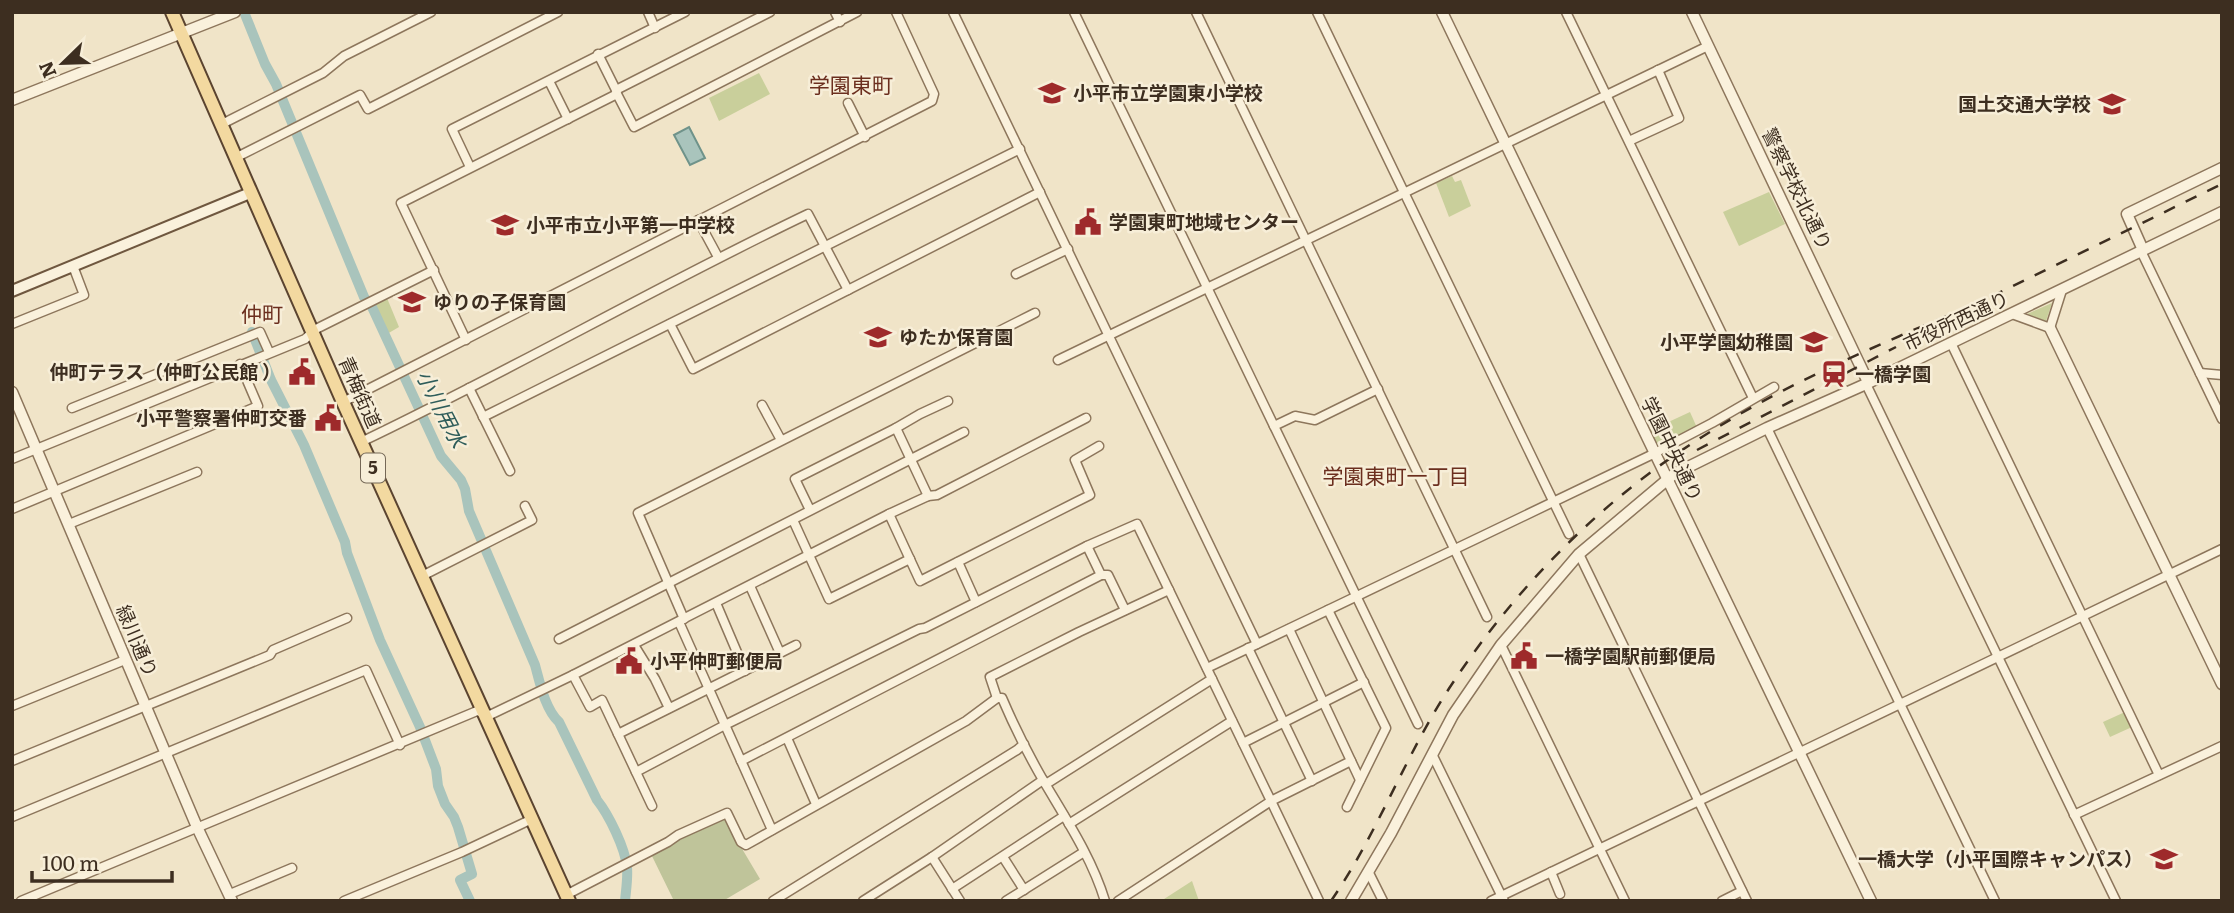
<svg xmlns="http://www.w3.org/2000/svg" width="2234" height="913" font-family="Literata,'Noto Sans JP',serif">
<rect width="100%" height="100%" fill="#f0e4c8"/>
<g fill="#c9cf9b">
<path d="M759,73L770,94L719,121L709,98Z"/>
<path d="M1452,176L1455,182L1461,180L1471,206L1449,217L1436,183Z"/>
<path d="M1769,192L1785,224L1739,246L1723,212Z"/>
<path d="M387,298L399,327L387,334L374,304Z"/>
<path d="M2052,303L2046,321L2027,314Z"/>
<path d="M1690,412L1698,430L1658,450L1649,431Z"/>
<path d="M2125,712L2132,727L2110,737L2103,722Z"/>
<path d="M1192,881L1199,901H1161Z"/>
</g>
<path fill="#bfc49a" d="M725,815L741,847L760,879L723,901H674L651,854Z"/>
<path fill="#a9c4bc" stroke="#6f938a" stroke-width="2" d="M689,127L705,158L690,165L674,135Z"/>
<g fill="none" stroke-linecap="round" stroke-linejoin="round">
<g stroke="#a9c4bc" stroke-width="10">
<path d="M244,12L265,64L276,84L364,297L372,307L441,456L461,480L465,489L469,511L535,665C540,683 545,709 559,722L597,800C609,815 625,848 627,867C628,878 626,890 625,901"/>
<path d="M252,332L271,380L304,445L345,542L347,553L380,640L420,727L436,769L438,786L445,804L454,817L458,827L472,874L460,880L470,901"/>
</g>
<defs>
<g id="minor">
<path d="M648,12L655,28"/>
<path d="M835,12L840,22"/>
<path d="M953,12L1257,644"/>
<path d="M1074,12L1418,724"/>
<path d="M1196,12L1487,617"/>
<path d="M1317,12L1569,534"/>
<path d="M1566,12L1753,398"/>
<path d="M598,54L616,90"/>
<path d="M549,81L568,119"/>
<path d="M617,94L616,90L770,12"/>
<path d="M848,103L865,137"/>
<path d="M220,125L323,73L344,56L431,12"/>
<path d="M1629,141L1679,118L1658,70"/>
<path d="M235,158L360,95L368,109L558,12"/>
<path d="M470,167L452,129L685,12"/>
<path d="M698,220L718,257"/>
<path d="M2141,251L2222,419"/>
<path d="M1016,274L1068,249"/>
<path d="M2012,314L2050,328L2062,290"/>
<path d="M12,324L84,295L73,266"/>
<path d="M670,324L693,369L1040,192"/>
<path d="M466,340L401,203L617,94L634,127L857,12"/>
<path d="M1951,343L2159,775"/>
<path d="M1058,360L1708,46"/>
<path d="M2200,373L2222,375"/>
<path d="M1866,384L2116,901"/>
<path d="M469,388L510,471"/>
<path d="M343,402L932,101L934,94L896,12"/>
<path d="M762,405L781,440"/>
<path d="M72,408L260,332L269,352"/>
<path d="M483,417L1020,149"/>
<path d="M1274,426L1295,416L1315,420L1378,389"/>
<path d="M1767,428L1995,901"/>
<path d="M361,442C512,370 657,286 808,214L848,290"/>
<path d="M12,459L305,339L316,329L434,270"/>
<path d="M928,496L896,428L920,414L948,401"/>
<path d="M12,509L258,406L240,364"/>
<path d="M810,510L795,479L896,428"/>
<path d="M889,514L920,581L1090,495L1075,460L1099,446"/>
<path d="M793,520L829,599L910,559"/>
<path d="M69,524L197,472"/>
<path d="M1087,546L1101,575H1108L1125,610"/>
<path d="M1579,554L1747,901"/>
<path d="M958,562L976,602"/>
<path d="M422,576L532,520L525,506"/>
<path d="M750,586L780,653"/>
<path d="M716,603L745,671"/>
<path d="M1328,610L1386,728L1347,807"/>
<path d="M684,619L638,513L1035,313"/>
<path d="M679,622L772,830"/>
<path d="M1289,629L1360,780"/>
<path d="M559,639L964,432"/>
<path d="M634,645L655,679L669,708"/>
<path d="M1501,645L1625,901"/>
<path d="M1248,648L1312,781"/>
<path d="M1207,668L1649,456L1712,423L1774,387"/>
<path d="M573,675L590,707L602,700L652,806"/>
<path d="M12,706L125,660"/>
<path d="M618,734L796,645"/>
<path d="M787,738L816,804"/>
<path d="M1243,743L1364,682"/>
<path d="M1432,754L1504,901"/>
<path d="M12,761L270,655L273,650L347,618"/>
<path d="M741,761L1101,575"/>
<path d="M636,772L725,725L919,629L925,628L1087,546L1137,524L1271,801L1118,901"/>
<path d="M1046,784L1212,679"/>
<path d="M2074,815L2222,746"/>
<path d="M12,817L366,670L400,745"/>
<path d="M1069,824L1232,721"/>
<path d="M932,857L960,901"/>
<path d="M1003,857L1024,890"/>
<path d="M1551,872L1560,894"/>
<path d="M1369,873L1383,901"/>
<path d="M952,889L1064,816"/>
<path d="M230,894L292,868"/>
<path d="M566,895L668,842L678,835L727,813L741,842L746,845L966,721L997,698"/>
<path d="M21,901L477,711L490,715L573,675L889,514L928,496L937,495L1086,418"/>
<path d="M344,901L462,852L532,819"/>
<path d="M773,901L1017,750L1024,744"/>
<path d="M863,901L932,857L1043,780"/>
<path d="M1006,901L1084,852"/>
<path d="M1105,901C1092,858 1066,819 1043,780C1028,754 1014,726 1002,698H997L990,677L1079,632L1169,590"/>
<path d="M1319,901L1271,801L1351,761"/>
<path d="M1491,901L2222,549"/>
<path d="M1722,901L1742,891"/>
</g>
<g id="tertiary">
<path d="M1442,12L1871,901"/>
<path d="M1692,12L1868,382"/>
<path d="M12,100L235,12"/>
<path d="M2143,250L2127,214L2222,168"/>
<path d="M2050,328L2222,684"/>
<path d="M12,392L197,827L232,901"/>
<path d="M1351,901L1391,833L1453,715L1501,645L1579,554L1674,474L1767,428L1866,384L2222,212"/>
</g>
<path id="secondary" d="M12,291L250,193"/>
<path id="primary" d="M172,12L343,402L569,901"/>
</defs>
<use href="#minor" stroke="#8d765c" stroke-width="11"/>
<use href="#tertiary" stroke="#8d765c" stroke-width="13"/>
<use href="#secondary" stroke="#6f573f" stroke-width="14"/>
<use href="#primary" stroke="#5b4430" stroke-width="16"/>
<use href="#minor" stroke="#faf1dc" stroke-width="8"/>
<use href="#tertiary" stroke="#faf1dc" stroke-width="10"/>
<use href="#secondary" stroke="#faf1dc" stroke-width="10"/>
<use href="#primary" stroke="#f3d9a0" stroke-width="12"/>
<g stroke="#3d2e20" stroke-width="2.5" stroke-dasharray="12 12" stroke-linecap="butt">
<path d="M1970,307L2222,184"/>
<path d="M1697,450L1896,347"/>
<path d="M1331,901C1378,833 1406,753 1452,684C1517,586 1602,500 1702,437C1788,382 1883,343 1977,303"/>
</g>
</g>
<defs>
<symbol id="school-bare" viewBox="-9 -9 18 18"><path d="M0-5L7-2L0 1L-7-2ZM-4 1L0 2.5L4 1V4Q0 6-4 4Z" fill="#9e2a2b" stroke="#f7eed8" stroke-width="2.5" paint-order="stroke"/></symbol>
<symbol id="civic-bare" viewBox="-9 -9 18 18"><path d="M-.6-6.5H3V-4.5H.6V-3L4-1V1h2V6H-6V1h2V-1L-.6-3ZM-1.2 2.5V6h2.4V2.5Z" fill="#9e2a2b" stroke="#f7eed8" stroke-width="2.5" paint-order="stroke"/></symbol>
<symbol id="station-bare" viewBox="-9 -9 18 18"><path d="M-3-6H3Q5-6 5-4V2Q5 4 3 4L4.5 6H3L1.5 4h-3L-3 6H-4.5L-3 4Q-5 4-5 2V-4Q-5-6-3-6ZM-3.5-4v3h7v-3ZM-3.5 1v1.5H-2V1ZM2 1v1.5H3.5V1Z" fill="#9e2a2b" stroke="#f7eed8" stroke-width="2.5" paint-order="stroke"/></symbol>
<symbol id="university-bare" viewBox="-9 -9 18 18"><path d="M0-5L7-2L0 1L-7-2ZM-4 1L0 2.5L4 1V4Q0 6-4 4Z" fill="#9e2a2b" stroke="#f7eed8" stroke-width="2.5" paint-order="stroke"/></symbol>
</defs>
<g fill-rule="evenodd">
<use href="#school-bare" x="1033" y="74" width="38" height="38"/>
<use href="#school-bare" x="2093" y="85" width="38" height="38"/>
<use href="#civic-bare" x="1069" y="203" width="38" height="38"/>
<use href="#school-bare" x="486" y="206" width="38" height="38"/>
<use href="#school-bare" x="393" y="283" width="38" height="38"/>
<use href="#school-bare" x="859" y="318" width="38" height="38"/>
<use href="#school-bare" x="1795" y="323" width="38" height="38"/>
<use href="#civic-bare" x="283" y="353" width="38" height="38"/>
<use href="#station-bare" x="1815" y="355" width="38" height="38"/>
<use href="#civic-bare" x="309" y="399" width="38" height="38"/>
<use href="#civic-bare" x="1505" y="637" width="38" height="38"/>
<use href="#civic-bare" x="610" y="642" width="38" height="38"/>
<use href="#university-bare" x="2145" y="840" width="38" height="38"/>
</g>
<g text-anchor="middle" stroke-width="5" stroke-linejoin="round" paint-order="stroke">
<rect fill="#f7eed8" stroke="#756857" stroke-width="2" x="361" y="453.5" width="24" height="29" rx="5"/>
<g font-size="18" font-weight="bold" fill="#3d2e20">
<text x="373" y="474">5</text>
</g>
<g font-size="19" font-weight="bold" fill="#3d2e20" stroke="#f7eed8" text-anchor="start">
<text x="1073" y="100">小平市立学園東小学校</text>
<text x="2091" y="111" text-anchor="end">国土交通大学校</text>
<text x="1109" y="229">学園東町地域センター</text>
<text x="526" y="232">小平市立小平第一中学校</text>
<text x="433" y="309">ゆりの子保育園</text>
<text x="899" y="344">ゆたか保育園</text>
<text x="1793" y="349" text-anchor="end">小平学園幼稚園</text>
<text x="281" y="379" text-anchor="end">仲町テラス（仲町公民館 ）</text>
<text x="1855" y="381">一橋学園</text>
<text x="307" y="425" text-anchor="end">小平警察署仲町交番</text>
<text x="1545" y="663">一橋学園駅前郵便局</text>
<text x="650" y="668">小平仲町郵便局</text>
<text x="2143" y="866" text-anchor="end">一橋大学（小平国際キャンパス）</text>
</g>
<g font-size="19" fill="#3d2e20" stroke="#f7eed8">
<text transform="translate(1797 189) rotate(64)" y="7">警察学校北通り</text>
<text transform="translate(1956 321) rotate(-25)" y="7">市役所西通り</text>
<text transform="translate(360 392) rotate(66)" y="7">青梅街道</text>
<text transform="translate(1672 449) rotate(64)" y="7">学園中央通り</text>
<text transform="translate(137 641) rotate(67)" y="7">緑川通り</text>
</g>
<g font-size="21" fill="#6b2e1e" stroke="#f7eed8">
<text x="851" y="93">学園東町</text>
<text x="262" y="322">仲町</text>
<text x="1396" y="484">学園東町一丁目</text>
</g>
<g font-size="21" font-style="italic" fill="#2f5d5a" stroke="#f7eed8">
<text transform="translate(441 409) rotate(63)" y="7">小川用水</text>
</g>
</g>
<rect width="2234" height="913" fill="none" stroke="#3d2e20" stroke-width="28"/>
<g transform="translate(63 63) rotate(247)" stroke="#f7eed8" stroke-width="5" paint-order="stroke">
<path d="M0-5L12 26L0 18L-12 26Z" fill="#3d2e20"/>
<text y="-10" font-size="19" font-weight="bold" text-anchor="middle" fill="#3d2e20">N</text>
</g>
<path d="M32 871v10h140v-10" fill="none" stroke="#3d2e20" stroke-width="3.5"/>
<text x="42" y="871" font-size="21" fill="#3d2e20" stroke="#f7eed8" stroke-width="5" paint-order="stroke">100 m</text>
</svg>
